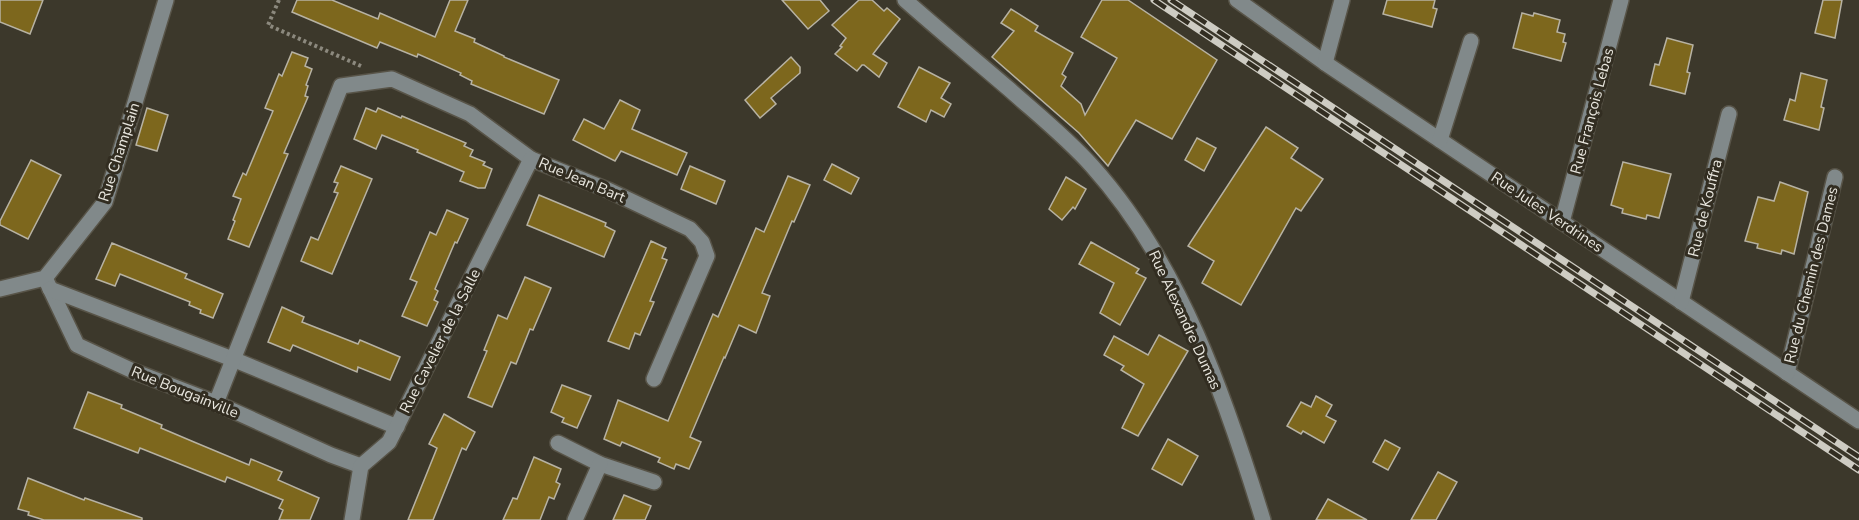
<svg xmlns="http://www.w3.org/2000/svg" width="1859" height="520" font-family="'Nunito Sans',sans-serif">
<rect width="100%" height="100%" fill="#3c382b"/>
<g fill="#7d671d" stroke="#b7b2a3" stroke-width="1.5">
<path d="M0,0H43L30,34L0,22Z"/>
<path d="M297,0H332L378,19L380,13L435,37L450,0H468L455,31L475,39L474,42L504,56V57L559,80L544,114L471,84L472,81L460,75L461,73L418,54L417,57L380,42L377,48L292,12Z"/>
<path d="M782,0H820L829,11L808,29Z"/>
<path d="M859,0H872L884,11L887,8L900,19L873,54L887,63L879,77L864,65H862L857,71L835,54L842,47L840,46L846,38L832,25Z"/>
<path d="M1102,0H1128L1217,60L1172,139L1136,120L1108,166L1079,133L992,57L1014,31L1001,23L1011,9L1038,26L1035,31L1073,53L1062,74L1066,77L1061,86L1081,104L1085,115L1117,58L1081,37Z"/>
<path d="M1387,0H1435L1433,8L1437,9L1432,27L1383,14Z"/>
<path d="M1823,0H1842L1835,38L1815,33Z"/>
<path d="M1522,13L1533,16L1534,13L1560,20L1557,32L1565,34L1563,42L1566,43L1561,61L1513,48Z"/>
<path d="M1667,38L1693,45L1687,72L1690,73L1685,94L1650,85L1655,64L1659,65Z"/>
<path d="M292,52L308,58L305,66L312,69L306,85L308,86L305,96L308,97L284,153L288,154L249,247L228,239L235,221L233,220L241,199L233,196L243,173L246,175L273,111L265,108L279,74L282,76Z"/>
<path d="M791,57L800,67V73L771,98L776,104L760,118L745,100Z"/>
<path d="M919,67L950,83L941,98L951,104L944,117L931,110L926,122L898,107Z"/>
<path d="M1801,73L1827,80L1821,107L1824,108L1819,130L1784,120L1790,99L1795,101Z"/>
<path d="M620,100L640,110L632,129L687,153L677,175L621,151L615,161L573,140L584,119L604,129Z"/>
<path d="M147,108L168,115L157,151L136,145Z"/>
<path d="M366,108L376,112L378,108L401,118L402,116L466,143L464,146L473,150L470,156L485,162L483,165L492,169L485,188H478L460,181L464,172L417,152L418,150L382,135L376,149L354,139Z"/>
<path d="M1266,127L1298,148L1291,158L1323,179L1301,211L1296,208L1241,305L1202,283L1214,261L1188,246Z"/>
<path d="M1197,138L1216,148L1204,171L1185,160Z"/>
<path d="M31,160L61,175L28,239L0,225V221Z"/>
<path d="M1623,162L1671,174L1659,218L1647,215L1646,219L1622,213L1623,209L1611,205Z"/>
<path d="M832,164L859,178L851,194L824,180Z"/>
<path d="M341,166L372,179L332,274L301,261L311,237L318,240L338,193L334,192L338,183L334,182Z"/>
<path d="M690,166L725,181L716,204L681,189Z"/>
<path d="M788,176L810,185L794,222L792,221L762,293L770,296L756,333L739,325L725,358L724,357L690,437L701,442L689,469L676,464L674,469L658,462L660,458L622,442L620,446L604,439L618,400L668,421L713,314L718,317L756,228L764,232Z"/>
<path d="M1066,177L1086,189L1075,209L1073,207L1062,220L1049,209Z"/>
<path d="M1780,182L1808,192L1794,254L1782,250L1781,254L1757,248L1758,244L1745,241L1758,197L1774,201Z"/>
<path d="M539,195L606,223L605,226L615,231L604,257L527,225Z"/>
<path d="M447,210L468,219L457,243L455,242L435,289L438,291L434,300L438,302L427,326L402,316L417,282L410,279L430,232L436,235Z"/>
<path d="M651,241L666,248L662,258L667,260L650,301L654,302L640,335L635,333L629,349L608,341Z"/>
<path d="M1091,242L1139,269L1136,273L1146,278L1120,325L1100,313L1114,283L1079,264Z"/>
<path d="M112,243L187,274L185,278L223,294L213,318L200,313L201,310L189,305L190,302L120,274L115,286L96,279Z"/>
<path d="M525,277L551,288L533,330L530,329L516,364L511,362L492,407L468,397L487,351L484,350L498,315L507,319Z"/>
<path d="M282,307L304,317L302,322L358,344L360,340L400,357L390,380L358,367L357,372L293,345L290,351L268,342Z"/>
<path d="M1159,335L1188,351L1138,436L1122,428L1144,384L1121,370L1124,366L1104,355L1114,336L1148,355Z"/>
<path d="M562,385L591,396L577,428L562,422L564,418L551,412Z"/>
<path d="M88,392L122,405L121,408L162,425L161,428L194,442L249,465L251,459L282,472L278,480L319,498L310,520H279L283,510L279,508L283,500L227,477L225,482L140,448L138,453L74,428Z"/>
<path d="M1316,396L1332,405L1326,416L1336,421L1324,443L1303,431L1301,434L1287,426L1301,402L1311,407Z"/>
<path d="M444,414L475,432L466,450L462,448L433,520H408L437,448L429,444Z"/>
<path d="M1168,439L1198,456L1182,485L1152,469Z"/>
<path d="M1385,440L1400,448L1388,470L1373,462Z"/>
<path d="M534,457L561,469L556,482L560,484L554,499L549,497L540,520H503L513,498L517,499Z"/>
<path d="M1438,472L1457,482L1436,520H1411Z"/>
<path d="M28,478L84,500L85,498L142,518V520H44L28,515L29,512L18,509Z"/>
<path d="M624,495L651,506L645,520H613Z"/>
<path d="M1328,499L1367,520H1316Z"/>
</g>
<g fill="none" stroke-linecap="round" stroke-linejoin="round">
<defs>
<g id="minor">
<path d="M905,0C939,30 974,59 1009,89C1037,114 1067,138 1092,166C1180,264 1225,396 1263,520"/>
<path d="M1237,0L1325,63L1859,421"/>
<path d="M1325,63L1342,0"/>
<path d="M1440,140L1471,41"/>
<path d="M1562,222L1621,0"/>
<path d="M45,278L77,345L133,371L216,403L331,455L361,466"/>
<path d="M0,289L45,278L105,202L166,0"/>
<path d="M50,289L235,360L397,427"/>
<path d="M1681,302L1729,114"/>
<path d="M1787,373L1835,177"/>
<path d="M216,403L341,86L392,79L470,114L531,159L608,190L690,229L702,242L707,256L654,379"/>
<path d="M558,443L600,464L654,482"/>
<path d="M352,520L361,466L389,442L531,159"/>
<path d="M575,520L600,464"/>
</g>
</defs>
<use href="#minor" stroke="#585448" stroke-width="18"/>
<path stroke="#8c897e" stroke-width="4" stroke-dasharray="3 3" stroke-linecap="butt" d="M279,0L268,25L361,66"/>
<use href="#minor" stroke="#81898a" stroke-width="15"/>
<defs>
<g id="rail">
<path d="M1154,0L1859,470"/>
<path d="M1171,0L1859,457"/>
</g>
</defs>
<use href="#rail" stroke="#ceccc3" stroke-width="7"/>
<use href="#rail" stroke="#322d21" stroke-width="4.5" stroke-dasharray="14" stroke-linecap="butt"/>
</g>
<g text-anchor="middle" stroke-width="6" stroke-linejoin="round" paint-order="stroke">
<g font-size="15" fill="#e9e7df" stroke="#322d21">
<text transform="translate(1592 111) rotate(-75)" y="5">Rue François Lebas</text>
<text transform="translate(119 152) rotate(-72)" y="5">Rue Champlain</text>
<text transform="translate(582 180) rotate(23)" y="5">Rue Jean Bart</text>
<text transform="translate(1705 208) rotate(-76)" y="5">Rue de Kouffra</text>
<text transform="translate(1547 212) rotate(34)" y="5">Rue Jules Verdrines</text>
<text transform="translate(1811 275) rotate(-76)" y="5">Rue du Chemin des Dames</text>
<text transform="translate(1185 320) rotate(65)" y="5">Rue Alexandre Dumas</text>
<text transform="translate(440 341) rotate(-63)" y="5">Rue Cavelier de la Salle</text>
<text transform="translate(185 392) rotate(22)" y="5">Rue Bougainville</text>
</g>
</g>
</svg>
